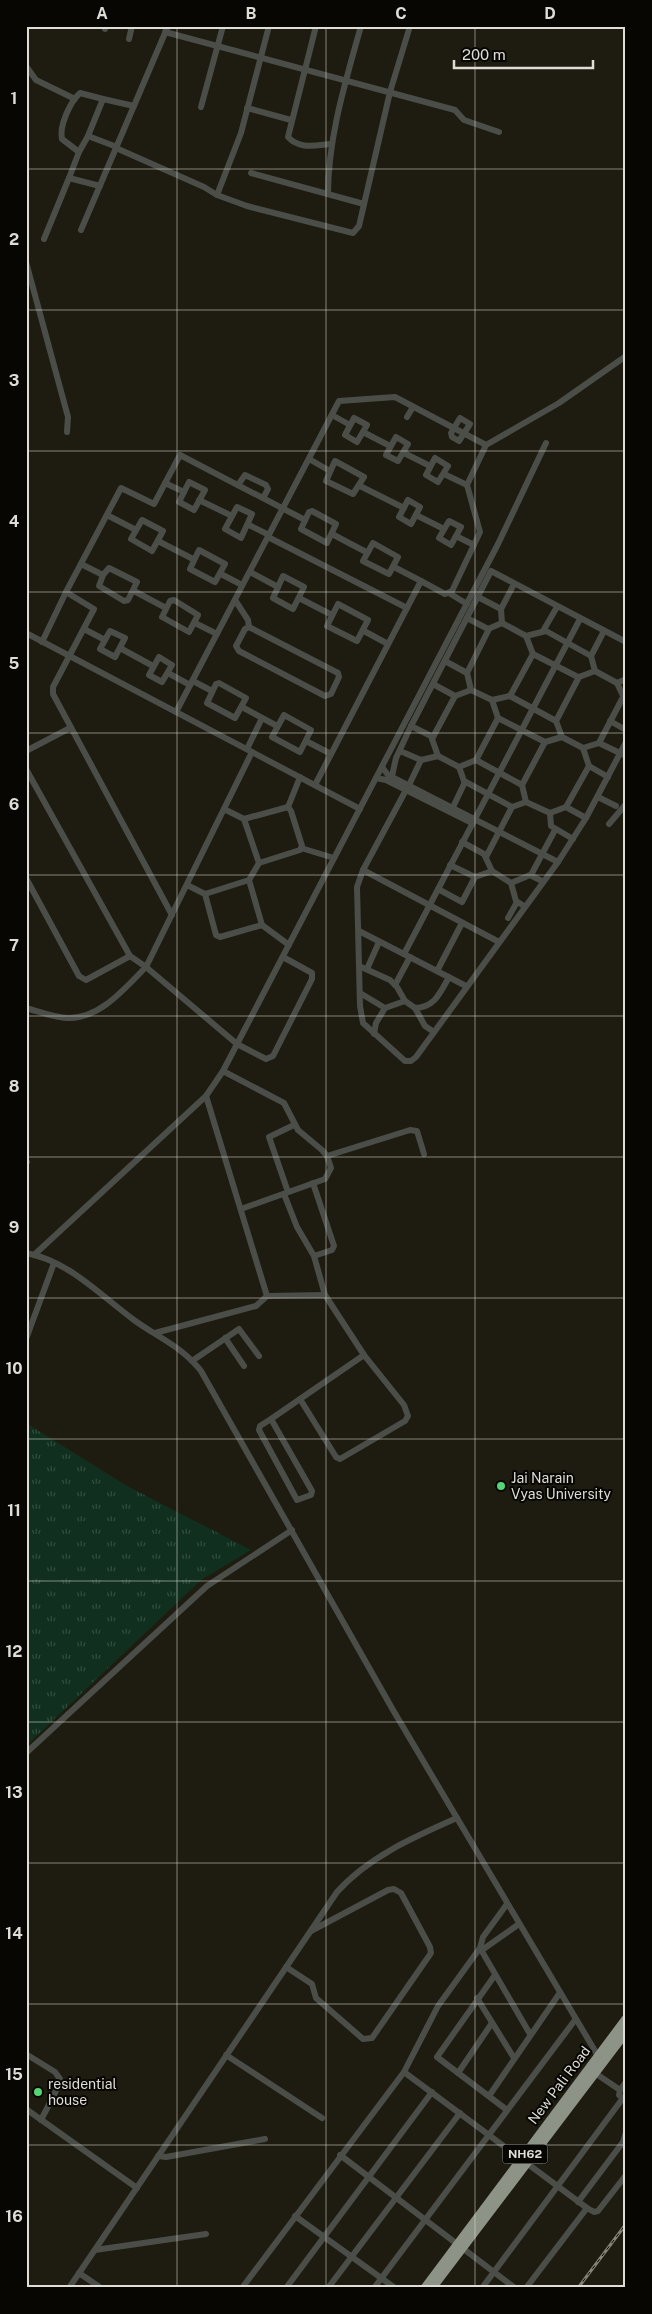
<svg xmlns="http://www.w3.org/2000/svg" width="652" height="2314" font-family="'Public Sans',sans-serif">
<defs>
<pattern id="grass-tufts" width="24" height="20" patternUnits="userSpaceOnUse" patternTransform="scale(1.25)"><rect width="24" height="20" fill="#102f1e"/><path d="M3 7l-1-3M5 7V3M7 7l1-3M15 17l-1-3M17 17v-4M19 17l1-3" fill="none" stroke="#324d3e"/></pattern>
</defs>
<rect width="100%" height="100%" fill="#1e1c10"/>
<path fill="url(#grass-tufts)" d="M26,1423L127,1486L251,1550L201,1580L26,1746Z"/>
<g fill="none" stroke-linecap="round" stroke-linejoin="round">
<g stroke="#4b4e48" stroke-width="6">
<path d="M316,26L288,137C300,150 316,145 332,144"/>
<path d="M105,29L106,26"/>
<path d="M165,32L455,110L464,120L499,132"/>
<path d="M129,39L132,26"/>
<path d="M26,66L36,80L75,99"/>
<path d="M201,107L223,26"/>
<path d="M247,108L291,120"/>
<path d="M117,147L88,136L103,99L134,106"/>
<path d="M116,148L204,187L217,195L247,206L353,233L359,226L390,92L410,26"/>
<path d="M79,152L62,139C59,126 70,102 80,93L103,99"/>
<path d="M251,173L364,204"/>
<path d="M69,178L79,152L88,136"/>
<path d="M328,194C328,137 346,80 361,26"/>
<path d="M217,195L241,133L269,26"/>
<path d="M81,230L168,26"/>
<path d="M44,239L69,178L100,186"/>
<path d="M26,262L68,417L67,432"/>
<path d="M332,415L350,425"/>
<path d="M407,417L413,407"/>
<path d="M354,418L367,425L357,442L345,435Z"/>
<path d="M460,418L470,424L459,441L452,437L451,433Z"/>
<path d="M363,432L390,446"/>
<path d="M396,437L408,444L398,461L386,455Z"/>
<path d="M404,453L430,466"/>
<path d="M435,458L448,466L438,482L426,475Z"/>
<path d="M309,459L330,471"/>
<path d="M335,461L364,477L353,494L326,481Z"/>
<path d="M444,474L467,485"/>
<path d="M189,482L205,490L194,510L179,502Z"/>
<path d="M165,483L184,492"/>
<path d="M238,485L245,475L266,485L268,489L263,498"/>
<path d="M360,486L404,508"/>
<path d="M199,500L232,516"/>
<path d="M408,500L420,507L411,524L399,517Z"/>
<path d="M237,507L252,514L241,538L225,529Z"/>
<path d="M312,511L336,524L327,543L301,529L309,512Z"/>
<path d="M107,515L136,530"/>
<path d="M416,515L444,529"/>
<path d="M142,520L163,531L152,551L131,539Z"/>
<path d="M449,521L461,527L451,545L439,538Z"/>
<path d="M249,525L269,535"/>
<path d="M332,534L366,552"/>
<path d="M456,536L474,545"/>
<path d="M268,537L407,608"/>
<path d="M158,541L193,559"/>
<path d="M373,543L398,557L389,574L363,561Z"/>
<path d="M199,550L225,564L215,582L190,569Z"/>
<path d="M81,564L103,575"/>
<path d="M394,567L421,581"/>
<path d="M109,568L137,582L128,600L124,601L99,586L103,575Z"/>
<path d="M250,572L278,587"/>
<path d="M221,574L242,585"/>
<path d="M283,576L304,587L293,609L273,598Z"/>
<path d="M134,591L166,608"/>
<path d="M449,593L467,604"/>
<path d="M478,597L501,609L502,623L526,636L546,631L591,656L595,671L617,683L626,679"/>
<path d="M299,598L332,615"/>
<path d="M174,600L198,615L189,632L162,617L170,601Z"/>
<path d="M235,600L248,620L249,627"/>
<path d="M338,604L368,620L357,641L327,626Z"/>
<path d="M501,609L514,584"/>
<path d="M467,618L488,629L502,623"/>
<path d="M195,623L217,634"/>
<path d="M249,627L338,673L339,677L331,694L325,696L239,651L236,646L245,629Z"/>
<path d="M84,629L105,640"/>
<path d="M110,631L125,638L115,657L100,649Z"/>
<path d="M364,631L388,644"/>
<path d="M543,631L557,607"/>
<path d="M26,633L360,809"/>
<path d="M526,636L533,654L576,676L579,677L595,671"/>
<path d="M42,642L66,592"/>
<path d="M120,648L153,666"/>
<path d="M591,656L604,631"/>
<path d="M159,657L172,665L162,682L149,675Z"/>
<path d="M445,661L467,673L471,690L492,700L510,696L556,721L562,737L583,748L599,743L626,756"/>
<path d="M168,673L190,685"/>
<path d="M467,673L489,629"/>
<path d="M193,681L212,691"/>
<path d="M219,683L246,698L235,718L207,703L216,684Z"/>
<path d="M617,683L625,700"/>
<path d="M433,684L455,696L471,690"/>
<path d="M510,696L533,654"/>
<path d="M492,700L498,718L545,742L562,737"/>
<path d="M242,707L277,726"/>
<path d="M176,712L339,401L395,397L486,445"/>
<path d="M284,715L311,730L300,752L272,737Z"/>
<path d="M556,721L579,677"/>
<path d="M610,721L626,730"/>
<path d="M411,726L431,736L438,756"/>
<path d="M432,739L455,696"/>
<path d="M306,741L331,754"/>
<path d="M599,743L622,699"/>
<path d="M247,749L262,718"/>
<path d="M26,751L70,728"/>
<path d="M400,751L421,760L438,756L459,767L476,760L522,785L526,802"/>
<path d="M476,760L498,718"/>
<path d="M589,766L608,777"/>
<path d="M382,767L388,775L558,862"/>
<path d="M459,767L464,781L512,807L526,802L550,813"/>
<path d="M26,769L130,956L146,967L252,752"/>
<path d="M392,776L396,758L411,726L491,571L626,642"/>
<path d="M376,778L386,780L472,823"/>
<path d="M315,785L421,581L445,594L452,591L480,532L467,485L486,445L559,403L626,356"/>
<path d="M409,785L421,760"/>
<path d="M522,785L545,742"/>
<path d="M406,790L363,870L357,887L360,1006L363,1023L405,1061H411L416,1057L558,862L586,818L626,742"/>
<path d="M598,797L616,806"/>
<path d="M288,807L300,777"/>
<path d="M453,807L465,782"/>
<path d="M566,807L589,766L583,748"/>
<path d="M550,813L566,807L586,818"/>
<path d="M550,813L551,826L573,839"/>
<path d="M244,819L288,807L291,811L302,846L300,850L259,863"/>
<path d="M609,824L626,804"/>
<path d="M462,842L484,854L492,871L511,883L516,901L524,906"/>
<path d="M301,848L334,858"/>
<path d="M486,857L512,807"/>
<path d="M450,865L475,877L492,871"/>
<path d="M363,870L499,942"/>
<path d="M531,875L555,830"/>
<path d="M26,878L79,976L86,980L130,956"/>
<path d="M511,883L530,875L542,881"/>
<path d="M187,885L205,894L216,935L220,937L262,925L249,880L259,863L244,819L224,809"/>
<path d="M438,889L462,902L475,877"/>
<path d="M205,894L249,880"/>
<path d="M172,915L53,694V687L94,609L66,592L121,488L154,504L180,455L305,520"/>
<path d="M508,918L517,902"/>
<path d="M262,925L289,945"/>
<path d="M359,931L466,986"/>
<path d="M404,954L580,619"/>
<path d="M359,966L390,980L397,987L405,1001L415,1008L425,1026L434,1032"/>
<path d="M367,969L379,942"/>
<path d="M437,971L462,923"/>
<path d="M395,985L410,957"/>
<path d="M360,993L385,1008"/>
<path d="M26,1008C40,1012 55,1018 69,1018C101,1018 125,988 146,967L237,1044L266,1059L273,1056L312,979V973L283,957"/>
<path d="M415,1008C435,1007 440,993 449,977"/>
<path d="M374,1034L376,1023L385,1008L405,1001"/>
<path d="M223,1071L284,1103L298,1130L322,1150L327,1156L331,1168L325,1179L241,1209"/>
<path d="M327,1156L410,1130L417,1131L424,1154"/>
<path d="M26,1161L27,1162"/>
<path d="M313,1183L334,1246L332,1250L314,1256"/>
<path d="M288,1192L269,1137L294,1125"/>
<path d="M284,1194L297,1227L314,1256L325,1295"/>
<path d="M26,1253C69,1261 100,1295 134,1320C157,1337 183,1347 201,1371L393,1710L598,2056"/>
<path d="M34,1255L206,1096L223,1071L498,544L546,443"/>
<path d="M267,1296L325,1295L364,1355L404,1405L408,1416L405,1421L340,1459L336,1457L300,1399"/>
<path d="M155,1333L256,1306L267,1296L206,1096"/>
<path d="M225,1338L244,1366"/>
<path d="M26,1339L54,1263"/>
<path d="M192,1361L239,1329L259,1356"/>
<path d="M271,1419L312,1491L311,1495L297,1500L259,1430L260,1426Z"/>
<path d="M271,1419L364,1355"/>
<path d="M26,1753L207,1586L292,1530"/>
<path d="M480,1948L530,2034"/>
<path d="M482,1950L519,1924"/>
<path d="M286,1967L312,1984L316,1998L363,2039L372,2038L431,1953L430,1947L401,1893L394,1889L388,1890L311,1931"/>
<path d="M495,1975L437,2057L507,2110"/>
<path d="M477,1998L514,2058"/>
<path d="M26,2054L55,2072L60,2079L55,2093L41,2120"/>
<path d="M226,2055L322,2118"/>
<path d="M404,2072L587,2208L526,2288"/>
<path d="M458,2073L492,2023"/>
<path d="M595,2073L620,2090L619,2095L626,2102"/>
<path d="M620,2090L626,2082"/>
<path d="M489,2096L559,1994"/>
<path d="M26,2109L137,2188"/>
<path d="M340,2155L515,2288"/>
<path d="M158,2156L166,2157L265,2139"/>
<path d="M578,2202L623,2142L626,2132"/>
<path d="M587,2208L594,2212L598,2211L626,2175"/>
<path d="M295,2216L395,2288"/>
<path d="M95,2250L206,2234"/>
<path d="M79,2273L101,2288"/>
<path d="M69,2288L337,1892C368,1857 414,1837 457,1818"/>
<path d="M242,2288L404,2072L438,2006L480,1948L483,1937L507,1904"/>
<path d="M286,2288L432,2092"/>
<path d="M328,2288L460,2113"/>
<path d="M374,2288L575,2020"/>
<path d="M482,2288L623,2098"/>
</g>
<g stroke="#8d9487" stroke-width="9">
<path d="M425,2288L626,2019"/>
<path d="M432,2288L626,2032"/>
</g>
<defs>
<path id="rail" d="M578,2288L626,2224"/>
</defs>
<use href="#rail" stroke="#85837a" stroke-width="3"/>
<use href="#rail" stroke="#070603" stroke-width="1" stroke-dasharray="4" stroke-linecap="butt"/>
</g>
<path fill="none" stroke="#dfddd5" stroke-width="1" stroke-opacity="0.55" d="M177,26V2288M326,26V2288M475,26V2288M26,169H626M26,310H626M26,451H626M26,592H626M26,733H626M26,875H626M26,1016H626M26,1157H626M26,1298H626M26,1439H626M26,1581H626M26,1722H626M26,1863H626M26,2004H626M26,2145H626"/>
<g fill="#54d672" stroke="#070603" stroke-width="2">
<circle cx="501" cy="1486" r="5"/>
<circle cx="38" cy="2092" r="5"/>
</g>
<g text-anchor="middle" stroke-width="4" stroke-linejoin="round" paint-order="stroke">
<rect fill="#070603" stroke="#9e9c96" stroke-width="1" x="502.5" y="2144.5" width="45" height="19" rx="4"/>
<g font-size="12" font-weight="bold" fill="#dfddd5">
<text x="525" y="2158">NH62</text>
</g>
<g font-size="14" fill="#dfddd5" stroke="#070603" text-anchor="start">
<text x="511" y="1483">Jai Narain<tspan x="511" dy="16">Vyas University</tspan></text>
<text x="48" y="2089">residential<tspan x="48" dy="16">house</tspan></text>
</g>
<g font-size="14" fill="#dfddd5" stroke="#070603">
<text transform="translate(559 2085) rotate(-53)" y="5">New Pali Road</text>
</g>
</g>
<rect width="652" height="2314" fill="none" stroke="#070603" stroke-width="55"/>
<path d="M454 60v8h139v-8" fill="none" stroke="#dfddd5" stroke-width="2.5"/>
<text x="462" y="60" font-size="15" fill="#dfddd5" stroke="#070603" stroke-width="4" paint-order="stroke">200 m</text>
<rect x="28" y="28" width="596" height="2258" fill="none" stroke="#dfddd5" stroke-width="2"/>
<g font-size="16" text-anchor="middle" font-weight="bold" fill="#dfddd5">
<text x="102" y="19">A</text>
<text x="251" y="19">B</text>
<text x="401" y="19">C</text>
<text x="550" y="19">D</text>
<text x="14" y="104">1</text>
<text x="14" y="245">2</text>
<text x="14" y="386">3</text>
<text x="14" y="527">4</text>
<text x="14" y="669">5</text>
<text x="14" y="810">6</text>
<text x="14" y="951">7</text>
<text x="14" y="1092">8</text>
<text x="14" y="1233">9</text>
<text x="14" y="1374">10</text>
<text x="14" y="1516">11</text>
<text x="14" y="1657">12</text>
<text x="14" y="1798">13</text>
<text x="14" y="1939">14</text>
<text x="14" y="2080">15</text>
<text x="14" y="2222">16</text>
</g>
</svg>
